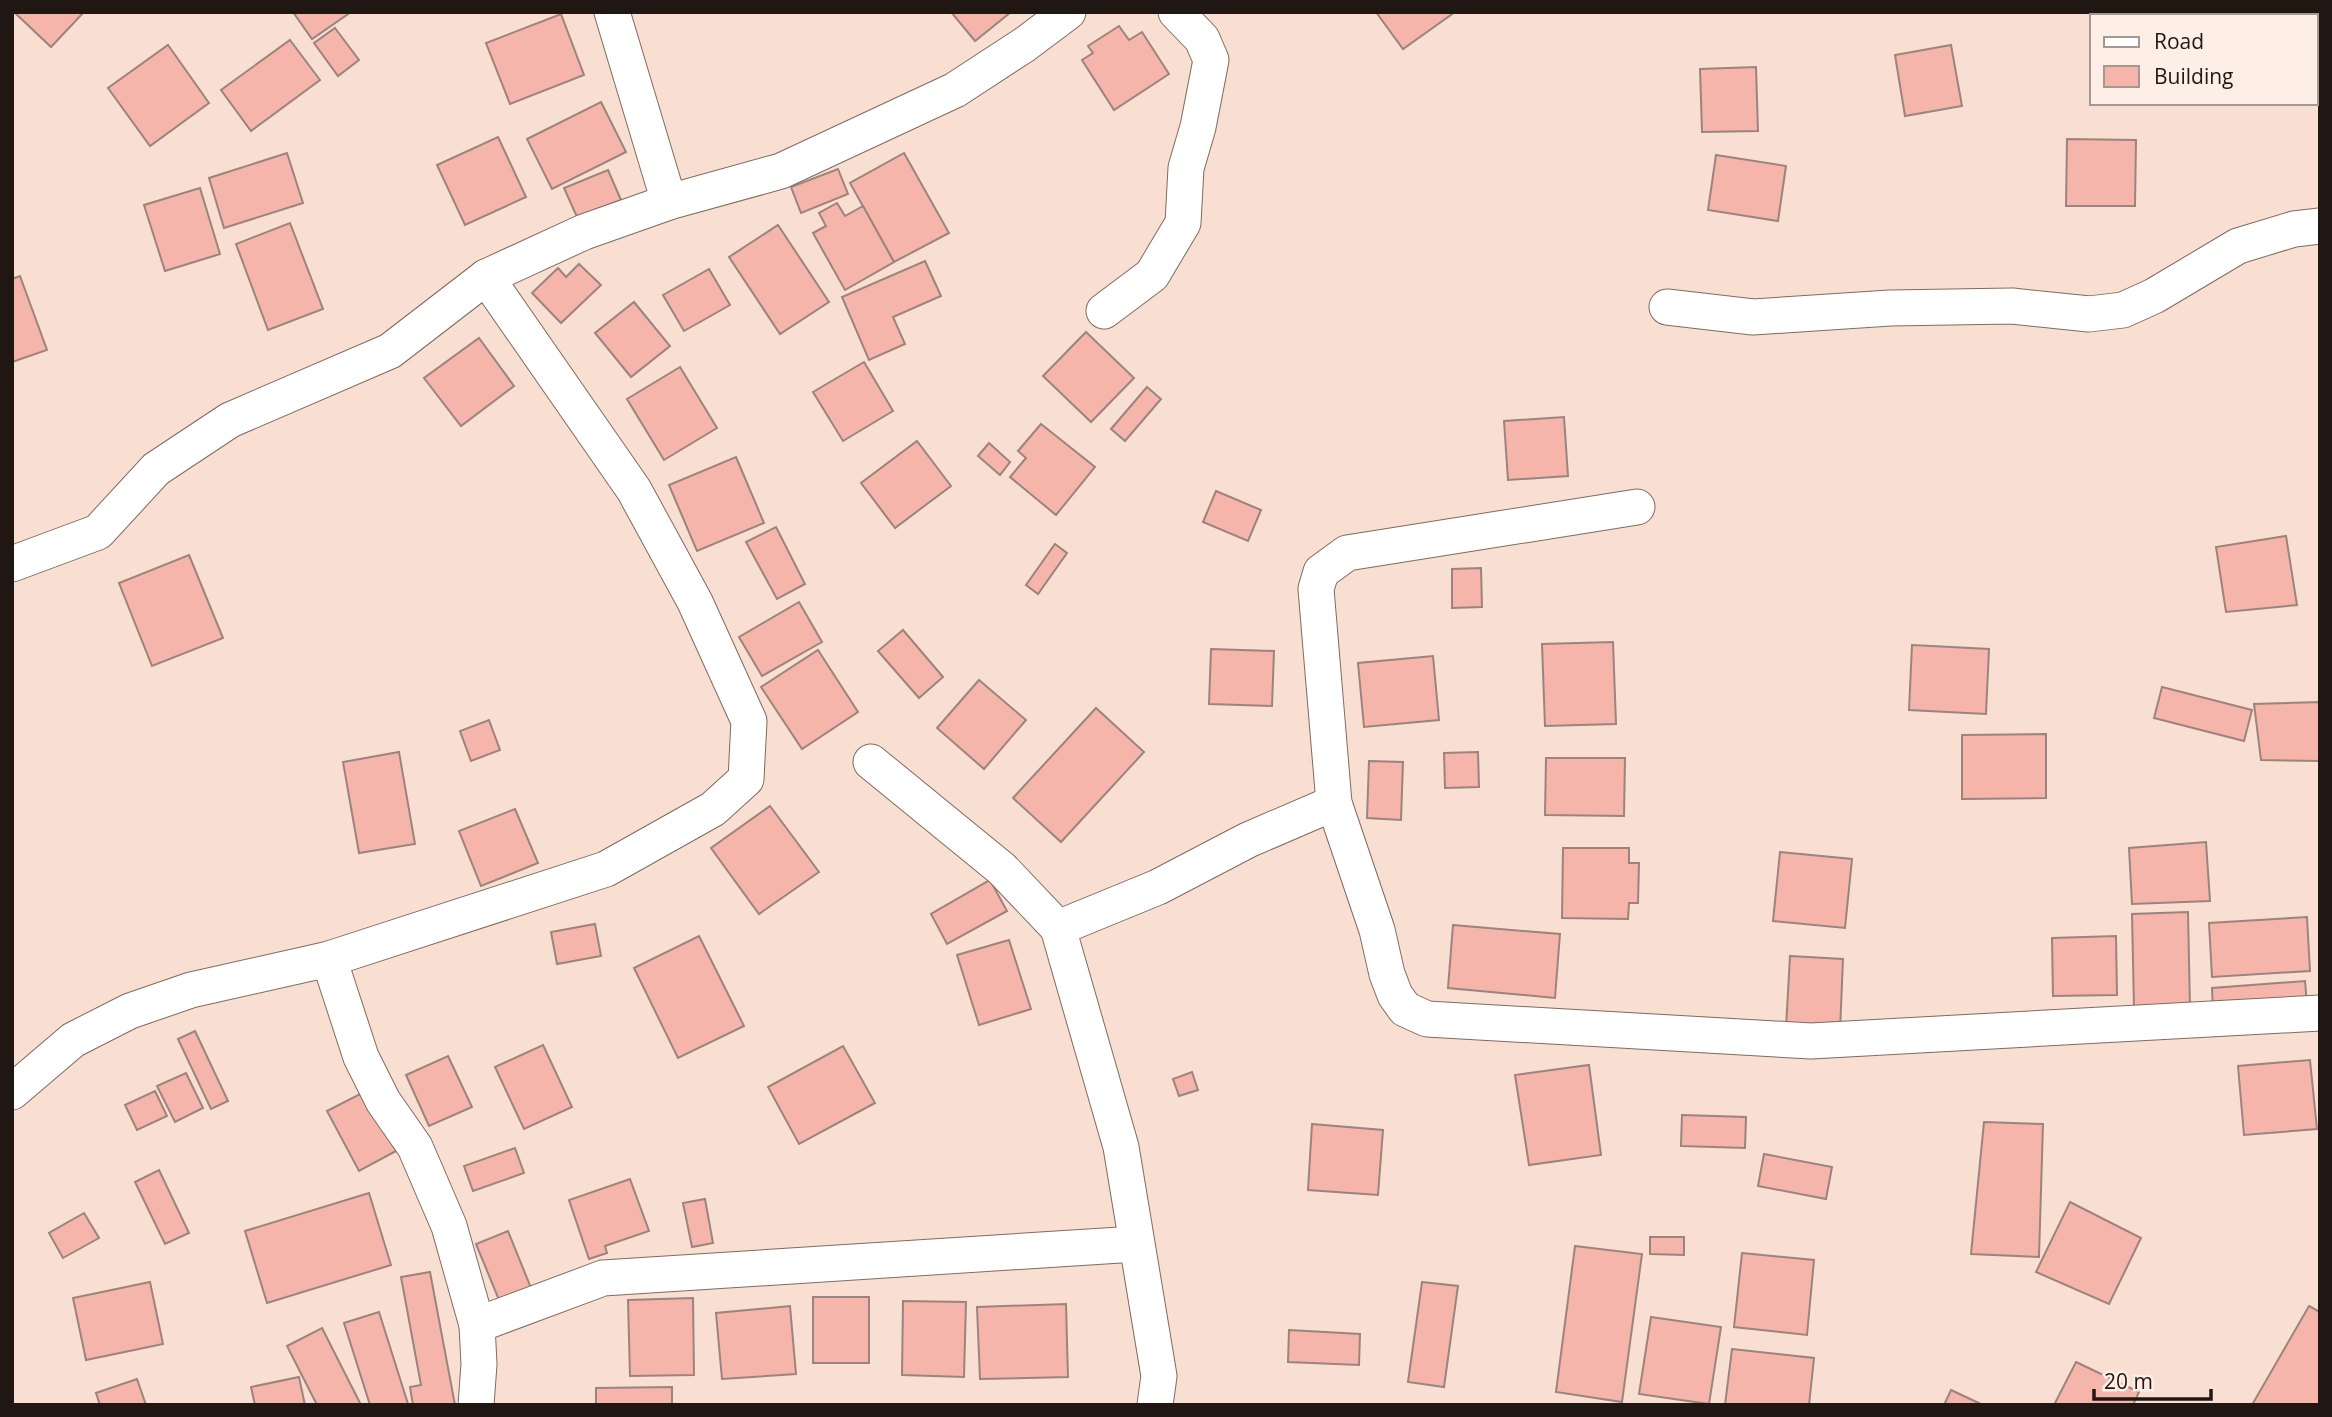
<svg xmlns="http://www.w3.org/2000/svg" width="2332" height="1417" font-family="'Open Sans',sans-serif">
<rect width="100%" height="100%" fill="#f8dfd1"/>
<g fill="#f5b5aa" stroke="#9d837e" stroke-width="2">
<path d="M14,12H84L51,47Z"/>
<path d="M293,12H351L312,39Z"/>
<path d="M951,12H1011L975,41Z"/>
<path d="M1376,12H1455L1403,49Z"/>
<path d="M561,14L584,75L510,104L486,43Z"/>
<path d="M1119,26L1129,40L1142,32L1169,74L1114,110L1082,60L1093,53L1088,46Z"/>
<path d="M335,28L359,60L338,76L314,43Z"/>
<path d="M290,40L320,80L251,131L221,90Z"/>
<path d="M168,45L209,103L150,146L108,88Z"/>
<path d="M1951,45L1962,106L1905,116L1895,55Z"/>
<path d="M1756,67L1758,131L1702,132L1700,69Z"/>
<path d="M601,102L626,152L552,189L527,139Z"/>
<path d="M498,137L526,197L465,225L437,165Z"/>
<path d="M2067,139L2136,140L2135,206H2066Z"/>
<path d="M287,153L303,203L224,228L209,178Z"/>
<path d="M904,153L949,233L894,262L850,183Z"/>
<path d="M1716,155L1786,166L1778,221L1708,210Z"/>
<path d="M838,169L848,194L801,213L791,187Z"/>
<path d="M608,170L621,200L577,217L564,188Z"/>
<path d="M200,188L220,254L165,271L144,205Z"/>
<path d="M837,203L845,216L863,206L894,262L845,290L813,233L826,226L819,213Z"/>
<path d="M290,223L323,309L268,330L236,244Z"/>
<path d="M778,225L829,302L780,334L729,257Z"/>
<path d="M925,261L941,296L893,317L905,344L869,360L842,297Z"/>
<path d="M579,264L601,285L561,323L532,293L558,268L566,277Z"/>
<path d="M709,269L730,305L684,331L663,295Z"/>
<path d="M20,276L47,350L12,362V279Z"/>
<path d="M634,302L670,346L631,377L595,333Z"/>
<path d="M1086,332L1134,378L1091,422L1043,376Z"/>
<path d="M479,338L514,386L461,426L424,378Z"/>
<path d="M864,362L893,411L843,441L813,392Z"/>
<path d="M680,367L717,428L664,460L627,399Z"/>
<path d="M1147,387L1161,399L1125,441L1111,429Z"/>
<path d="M1564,417L1568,476L1508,480L1504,421Z"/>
<path d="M1041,424L1095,467L1056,515L1010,477L1026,458L1018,451Z"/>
<path d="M917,441L951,486L895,528L861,483Z"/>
<path d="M989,443L1010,462L1000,475L978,456Z"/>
<path d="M736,457L764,523L697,551L669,485Z"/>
<path d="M1216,491L1261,510L1248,541L1203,522Z"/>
<path d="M776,527L805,584L777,599L746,542Z"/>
<path d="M2286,536L2297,605L2226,612L2216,547Z"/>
<path d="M1055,544L1067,553L1038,594L1026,585Z"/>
<path d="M189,555L223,638L152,666L119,583Z"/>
<path d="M1481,568L1482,607L1452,608V569Z"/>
<path d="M799,602L822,642L762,676L739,637Z"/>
<path d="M903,630L943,677L919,698L878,651Z"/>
<path d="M1613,642L1616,724L1545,726L1542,644Z"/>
<path d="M1912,645L1989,649L1986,714L1909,710Z"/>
<path d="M1211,649L1274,651L1272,706L1209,704Z"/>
<path d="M818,650L858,712L802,749L761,687Z"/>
<path d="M1433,656L1439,720L1364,727L1358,663Z"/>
<path d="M979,680L1026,720L984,769L937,728Z"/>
<path d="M2162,687L2252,710L2244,741L2154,718Z"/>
<path d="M2320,702V761L2261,760L2254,704Z"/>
<path d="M1096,708L1144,752L1061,842L1013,798Z"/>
<path d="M489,720L500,750L471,761L460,731Z"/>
<path d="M2046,734V798L1962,799V735Z"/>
<path d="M399,752L415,844L359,853L343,762Z"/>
<path d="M1478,752L1479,787L1445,788L1444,753Z"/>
<path d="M1546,758H1625L1624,816L1545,815Z"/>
<path d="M1369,761L1403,762L1401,820L1367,818Z"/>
<path d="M770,806L819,872L759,914L711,848Z"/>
<path d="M515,809L538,863L481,886L459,831Z"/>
<path d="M2206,842L2210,901L2132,904L2129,848Z"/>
<path d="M1563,848H1629V863H1639L1638,903H1629L1628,919L1562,918Z"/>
<path d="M1780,852L1852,859L1845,928L1773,921Z"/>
<path d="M990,880L1007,911L947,944L931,914Z"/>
<path d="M2188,912L2190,1008L2134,1009L2132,914Z"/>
<path d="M2307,917L2310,971L2212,977L2209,923Z"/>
<path d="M595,924L601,956L557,964L551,932Z"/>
<path d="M1453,925L1560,934L1555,998L1448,988Z"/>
<path d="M699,936L744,1026L678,1058L634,968Z"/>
<path d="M2116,936L2117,995L2053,996L2052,938Z"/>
<path d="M1009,940L1031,1009L979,1025L957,955Z"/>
<path d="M1790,956L1843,959L1840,1031L1786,1028Z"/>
<path d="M2305,981L2307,1004L2213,1011L2212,988Z"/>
<path d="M195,1031L228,1101L211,1109L178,1039Z"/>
<path d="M543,1045L572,1107L524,1129L495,1067Z"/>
<path d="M843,1046L875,1103L799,1144L768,1087Z"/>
<path d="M448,1056L472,1107L429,1126L406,1075Z"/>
<path d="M2310,1060L2317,1129L2244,1135L2238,1066Z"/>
<path d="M1589,1065L1601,1155L1529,1165L1515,1075Z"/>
<path d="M1192,1072L1198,1090L1179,1096L1173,1079Z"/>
<path d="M186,1073L203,1108L175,1122L157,1086Z"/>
<path d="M155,1091L167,1116L137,1130L125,1105Z"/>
<path d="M364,1092L396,1151L359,1171L327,1111Z"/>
<path d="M1682,1115L1746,1117L1745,1148L1681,1146Z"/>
<path d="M1984,1122L2043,1124L2039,1257L1971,1254Z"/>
<path d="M1312,1124L1383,1130L1378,1195L1308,1190Z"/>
<path d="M515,1148L524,1173L473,1191L464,1166Z"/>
<path d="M1764,1154L1832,1167L1826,1199L1758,1186Z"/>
<path d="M159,1170L189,1233L165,1244L135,1182Z"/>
<path d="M630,1179L649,1231L605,1246L607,1253L589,1259L569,1200Z"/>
<path d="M369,1193L391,1265L267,1303L245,1231Z"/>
<path d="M705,1199L713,1243L692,1247L683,1203Z"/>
<path d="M2070,1202L2141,1238L2109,1304L2036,1272Z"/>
<path d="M84,1213L99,1238L63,1258L49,1233Z"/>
<path d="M508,1231L531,1288L499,1300L476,1244Z"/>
<path d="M1650,1237H1684V1255L1650,1254Z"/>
<path d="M1575,1246L1642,1254L1622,1402L1556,1392Z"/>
<path d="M1742,1253L1814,1260L1807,1335L1734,1327Z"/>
<path d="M430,1272L455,1405H413L410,1387L421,1385L401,1277Z"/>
<path d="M150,1282L163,1344L86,1360L73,1298Z"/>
<path d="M1422,1282L1458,1286L1444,1387L1408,1382Z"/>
<rect x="813" y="1297" width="56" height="66"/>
<path d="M693,1298L694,1375L630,1376L628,1300Z"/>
<path d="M903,1301L966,1302L964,1377L902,1375Z"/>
<path d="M1066,1304L1068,1377L980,1379L977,1307Z"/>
<path d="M790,1306L796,1374L722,1379L716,1313Z"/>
<path d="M2309,1306L2320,1312V1405H2252Z"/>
<path d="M379,1312L408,1404L404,1405H370L344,1323Z"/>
<path d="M1651,1317L1721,1327L1709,1404L1639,1394Z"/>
<path d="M322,1328L361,1405H317L287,1346Z"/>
<path d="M1289,1330L1360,1334L1359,1365L1288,1362Z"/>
<path d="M1732,1349L1814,1358L1809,1405H1725Z"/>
<path d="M2076,1362L2139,1392L2133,1405H2054Z"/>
<path d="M299,1377L305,1405H255L251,1387Z"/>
<path d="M137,1379L146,1405H100L96,1393Z"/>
<path d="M672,1387V1405H596V1388Z"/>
<path d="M1951,1390L1983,1405H1944Z"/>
</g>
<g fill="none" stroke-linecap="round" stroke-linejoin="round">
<defs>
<g id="street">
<path d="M612,12L669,202"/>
<path d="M1667,307L1753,317L1890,308L2012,306L2089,314L2123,310L2154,296L2238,246L2294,229L2320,226"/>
<path d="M1104,311L1152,275L1183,223L1186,168L1198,127L1211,60L1202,39L1176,12"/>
<path d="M1637,507L1347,553L1321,572L1316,589L1334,803L1377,930L1387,974L1395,995L1405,1009L1427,1019L1811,1041L2320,1013"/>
<path d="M12,564L98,532L156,469L230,420L390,351L486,277L584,232L669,202L781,171L955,90L1024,45L1068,12"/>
<path d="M871,762L1002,869L1058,928L1121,1147L1159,1376L1155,1405"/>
<path d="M1058,928L1158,887L1248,840L1334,803"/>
<path d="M329,959L361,1057L383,1101L415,1147L449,1226L477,1325L603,1278L1136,1244"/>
<path d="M12,1092L73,1040L130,1011L191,990L329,959L606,869L713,809L746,779L749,721L695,602L634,490L486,277"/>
<path d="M476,1405L479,1364L477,1325"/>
</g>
</defs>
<use href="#street" stroke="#806a5e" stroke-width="37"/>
<use href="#street" stroke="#fff" stroke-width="35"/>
</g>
<rect width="2332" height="1417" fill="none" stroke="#201713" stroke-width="28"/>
<rect x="2090" y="14" width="228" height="91" fill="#fdeee6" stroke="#a59892" stroke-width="2"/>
<rect x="2104" y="37" width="35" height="10" fill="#ffffff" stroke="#a59892" stroke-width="2"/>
<text x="2154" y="49" font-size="21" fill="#201713">Road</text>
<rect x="2104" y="66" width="35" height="21" fill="#f5b5aa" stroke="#a59892" stroke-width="2"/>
<text x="2154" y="84" font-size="21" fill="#201713">Building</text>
<path d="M2094 1389v10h117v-10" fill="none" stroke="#201713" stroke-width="3.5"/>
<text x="2104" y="1389" font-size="21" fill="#201713" stroke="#fdeee6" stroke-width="5" paint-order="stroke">20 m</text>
</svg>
